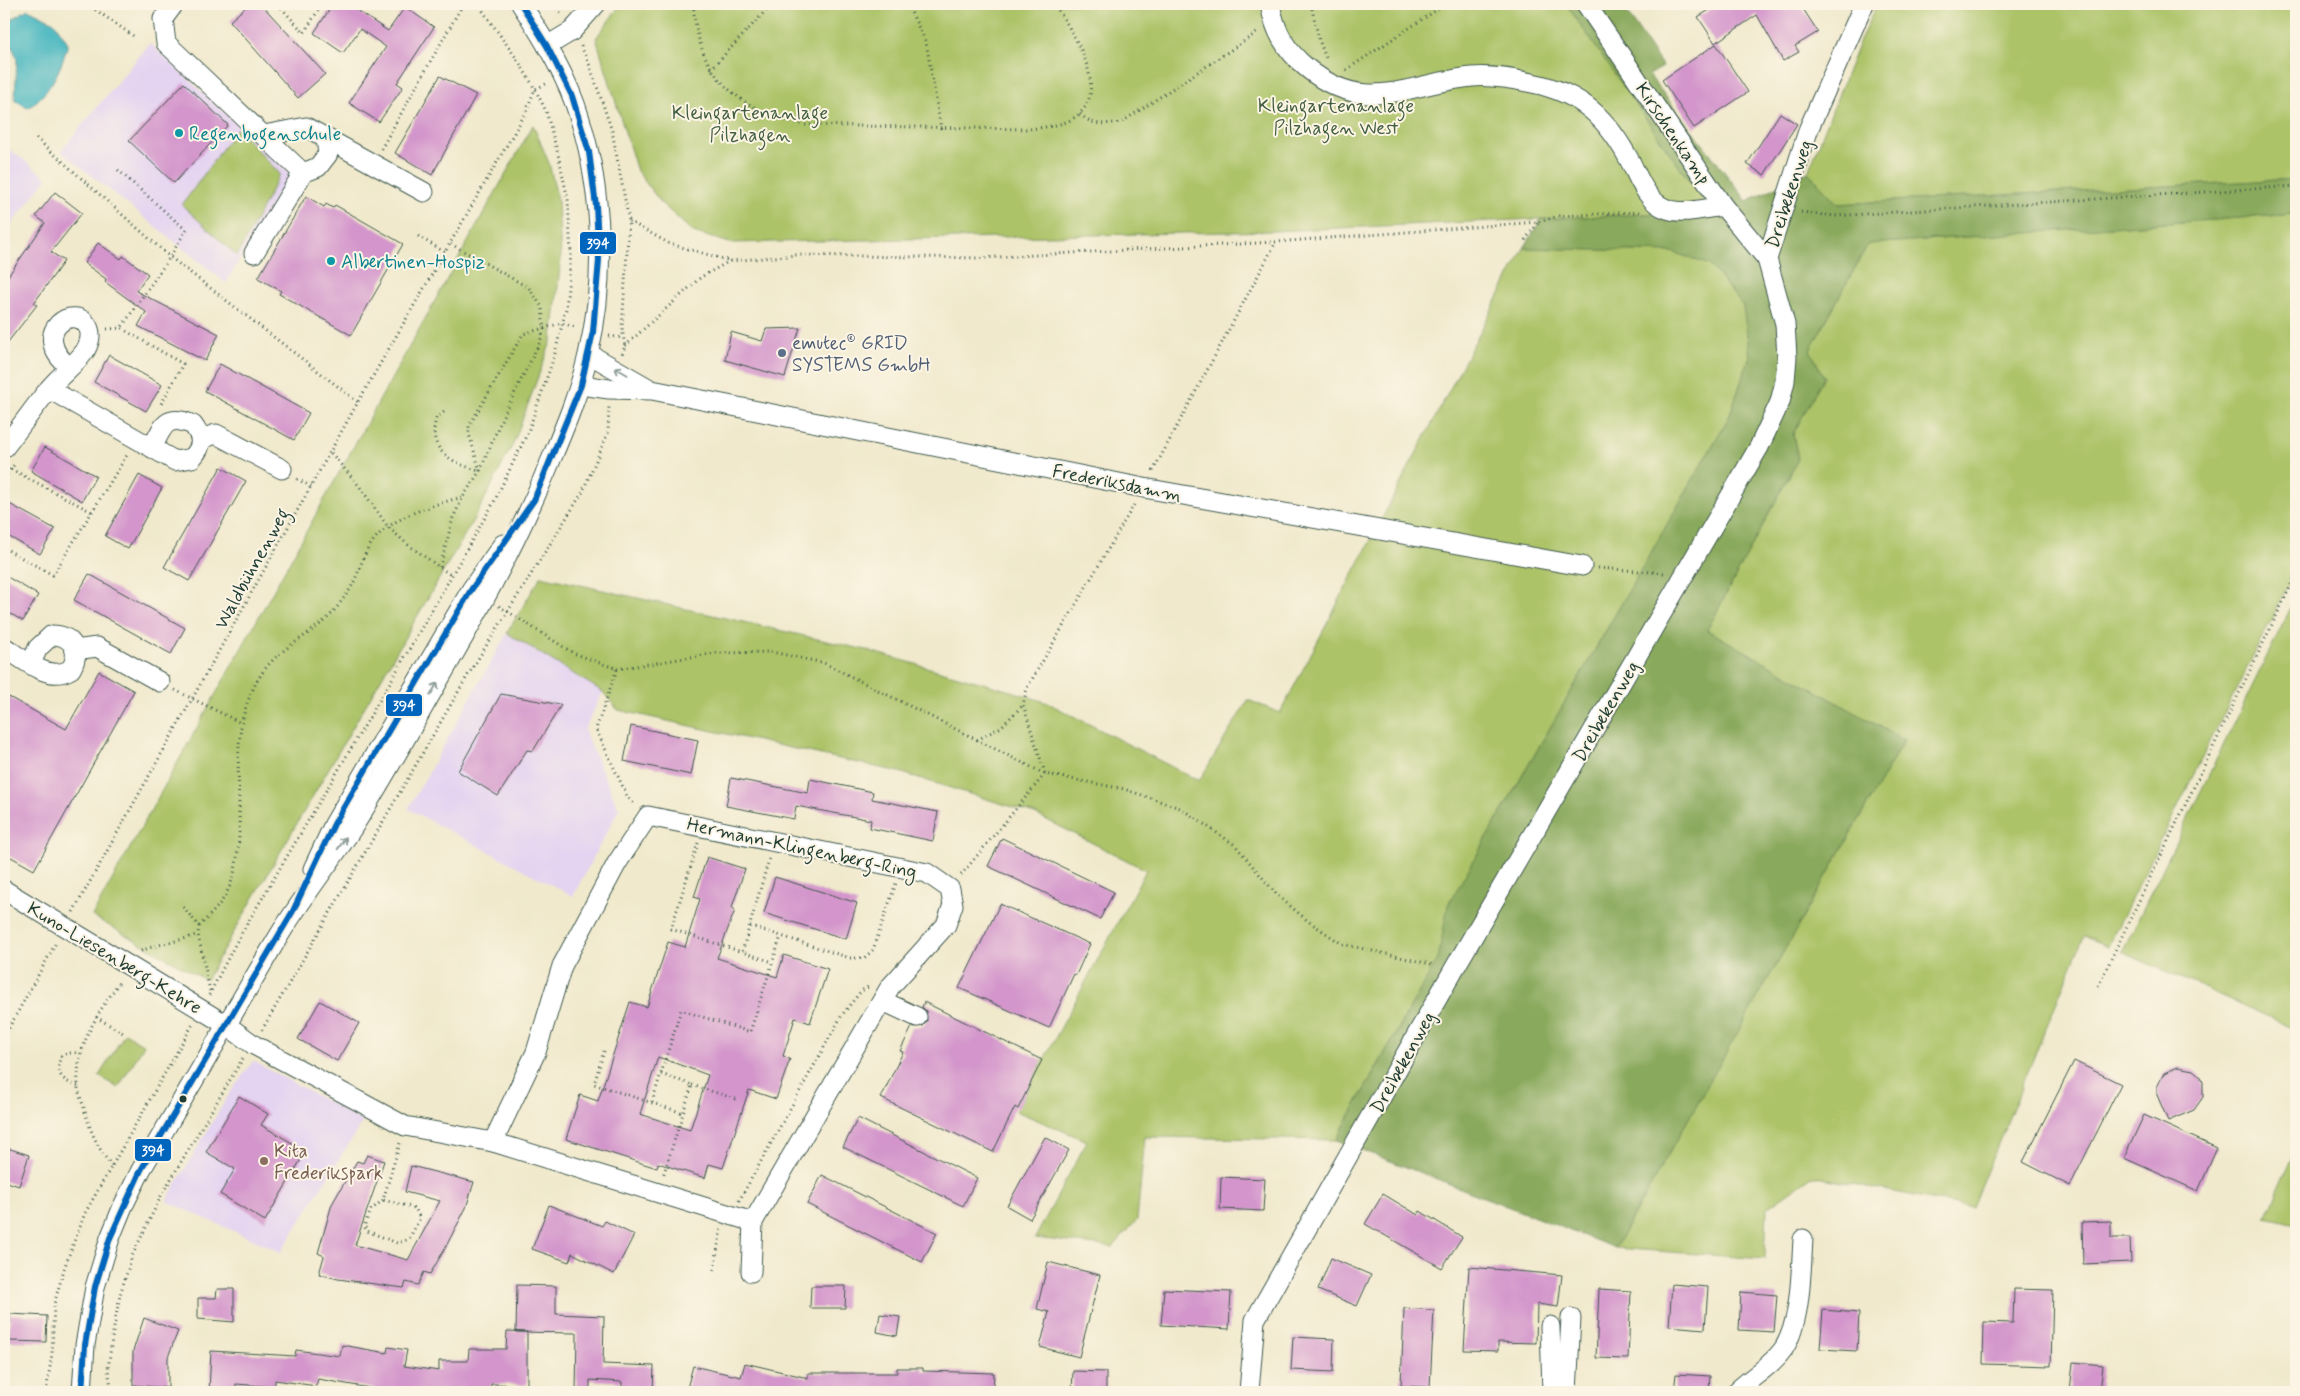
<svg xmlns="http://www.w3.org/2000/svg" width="2300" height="1396" font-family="Mynerve,sans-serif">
<rect width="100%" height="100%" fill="#fcf5e5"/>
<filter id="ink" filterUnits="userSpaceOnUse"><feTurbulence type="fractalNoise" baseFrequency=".02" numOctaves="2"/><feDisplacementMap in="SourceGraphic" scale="10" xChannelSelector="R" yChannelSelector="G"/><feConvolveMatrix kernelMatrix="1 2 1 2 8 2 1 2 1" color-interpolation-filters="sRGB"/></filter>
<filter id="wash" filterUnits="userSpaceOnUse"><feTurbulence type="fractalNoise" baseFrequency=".0096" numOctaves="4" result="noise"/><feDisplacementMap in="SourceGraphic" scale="20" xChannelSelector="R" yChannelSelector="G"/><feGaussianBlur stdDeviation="1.12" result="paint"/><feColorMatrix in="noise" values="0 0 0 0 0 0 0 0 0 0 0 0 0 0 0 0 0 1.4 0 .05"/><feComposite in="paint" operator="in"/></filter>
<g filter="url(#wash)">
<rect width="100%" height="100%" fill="#f0e9cc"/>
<g fill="#e4d3f1">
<path d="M150,43L290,174L226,283L61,151Z"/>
<path d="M4,145L47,178L4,234Z"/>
<path d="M507,633L603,692L584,730L619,809L573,896L408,809Z"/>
<path d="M253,1061L363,1121L281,1252L166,1201L228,1096Z"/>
</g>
<g fill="#acc367" stroke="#66804e">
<path d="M621,4H1566L1711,211L1274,231L730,243L693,232L662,204L637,171L596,38Z"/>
<path d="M1877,4H2296V179L1837,204L1808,172L1860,40Z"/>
<path d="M533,125L549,163L558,201L561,259L552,339L514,442L479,510L206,980L92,916Z"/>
<path d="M237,128L280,174L237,256L182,205Z"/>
<path d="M2296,214V570L2108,946L2084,936L1972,1207L1812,1176L1767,1208L1765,1259L1615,1248L1904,740L1707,630L1798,459L1793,434L1824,377L1810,350L1868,244Z"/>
<path d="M1524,248L1673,252L1710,265L1743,306L1750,356L1729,417L1448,905L1454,969L1420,990L1336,1140L1145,1137L1137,1220L1113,1247L1035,1238L1087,1141L1016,1111L1146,870L1035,814L899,772L618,710L603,692L507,633L541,576L866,650L1018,693L1048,703L1199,781L1248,700L1280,713Z"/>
<path d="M2296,597V1029L2122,952Z"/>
<path d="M125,1033L144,1045L118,1088L99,1076Z"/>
<path d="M2296,1150V1224L2266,1217Z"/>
</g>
<path fill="#89a95c" stroke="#547348" d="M1566,4H1621L1663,67L1649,75L1747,201L1808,172L1838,204L2296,179V214L1868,244L1810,350L1824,377L1793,434L1798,459L1707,630L1904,740L1615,1248L1336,1140L1438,959L1448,905L1729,417L1750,356L1743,306L1710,265L1673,252L1524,248L1541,219L1710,211Z"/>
<path fill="#48b7c0" stroke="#347a7a" d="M28,9L54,22L68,43C61,70 51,92 28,108L15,100L17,58L4,28V24Z"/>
<g id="blocks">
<g fill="#d395cb" fill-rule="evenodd">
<path d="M249,4H261L325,74L298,98L230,21Z"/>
<path d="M333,4H347L388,31L405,7L434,27L397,83L403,87L379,122L349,103L386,47L360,29L343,53L314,33Z"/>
<path d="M1719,4H1800L1818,32L1795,46L1799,52L1783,61L1757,15L1715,43L1698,17Z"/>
<path d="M1716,44L1748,92L1694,128L1662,80Z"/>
<path d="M440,76L476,95L432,175L395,153Z"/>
<path d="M184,83L228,125L174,183L129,141Z"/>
<path d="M1780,113L1797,124L1764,175L1747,164Z"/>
<path d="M55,192L82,213L51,252L64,261L34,303L37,305L4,347V282L45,223L36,216Z"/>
<path d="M306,196L324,207L326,204L333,208L335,205L403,244L351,335L279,294L281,291L258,278Z"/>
<path d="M98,243L121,259L123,256L148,274L136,291L219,334L205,361L138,326L146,312L105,282L106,279L84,263Z"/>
<path d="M800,328L785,377L725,360L731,332L762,341L766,329Z"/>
<path d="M109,355L162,385L146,411L94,382Z"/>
<path d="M220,364L309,413L294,440L205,391Z"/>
<path d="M45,447L96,476L82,501L31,471Z"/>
<path d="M221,467L246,481L189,581L164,567Z"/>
<path d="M139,475L162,488L128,549L105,536Z"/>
<path d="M4,501L55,529L40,554L4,534Z"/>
<path d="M89,574L185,628L171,654L74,600Z"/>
<path d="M4,575L38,595L23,621L4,610Z"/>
<path d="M99,671L134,691L34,870L4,853V706L9,697L66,729Z"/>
<path d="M501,694L561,705L533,751L527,750L498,796L458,771Z"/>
<path d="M631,726L698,740L691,775L624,761Z"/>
<path d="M731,778L808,793L810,779L873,792L872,799L938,812L933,841L870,828L871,820L796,806L794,819L726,806Z"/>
<path d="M1002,838L1114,892L1100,919L988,866Z"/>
<path d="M707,857L745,869L732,907L735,910L717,958L777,977L784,955L828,969L810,1023L795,1018L783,1056L790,1059L776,1099L749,1090L723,1168L709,1164L705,1178L658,1163L657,1168L566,1139L580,1095L598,1101L630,1002L647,1007L668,942L685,947L700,899L694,897ZM658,1057L708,1075L690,1130L640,1114Z"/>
<path d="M775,877L857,903L846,939L764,913Z"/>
<path d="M1000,904L1090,944L1076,975L1074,974L1049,1028L959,988Z"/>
<path d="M320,1001L359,1023L337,1061L298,1039Z"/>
<path d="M924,1002L1042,1060L1018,1109L1015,1107L993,1152L881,1098L903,1052L900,1051L912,1027L923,1026L927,1021L926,1011L922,1007Z"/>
<path d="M2074,1061L2121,1084L2070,1186L2023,1162Z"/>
<path d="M2178,1067L2193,1070L2199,1075L2203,1082V1097L2194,1110L2168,1121L2157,1095V1087L2164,1073Z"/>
<path d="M239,1096L268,1114L261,1125L306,1151L265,1221L220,1194L235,1169L206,1152Z"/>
<path d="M2144,1115L2217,1148L2198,1191L2124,1158Z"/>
<path d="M858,1118L977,1178L963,1206L843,1147Z"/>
<path d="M1045,1137L1069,1150L1030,1219L1007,1206Z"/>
<path d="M4,1147L29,1155L19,1186L4,1181Z"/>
<path d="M367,1155L384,1161L355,1245L408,1260L440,1201L405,1192L411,1166L474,1182L466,1208L443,1252L430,1274L424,1272L418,1285L406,1282L404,1288L338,1279L319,1274L324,1256L318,1253L332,1204L357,1161L363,1163Z"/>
<path d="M822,1175L937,1233L922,1262L807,1204Z"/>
<path d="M1221,1177L1265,1179L1263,1211L1220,1209Z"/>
<path d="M1383,1194L1418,1215L1420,1211L1462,1237L1442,1268L1365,1224Z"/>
<path d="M549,1205L602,1226L605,1221L634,1235L614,1274L572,1253L569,1262L532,1249Z"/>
<path d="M2111,1221V1238H2130L2131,1262L2083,1264L2082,1222Z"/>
<path d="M1331,1258L1371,1275L1357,1306L1318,1290Z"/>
<path d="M1048,1262L1100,1275L1079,1357L1040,1347L1049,1312L1037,1309Z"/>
<path d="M1469,1267L1562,1275L1558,1307L1537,1304L1536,1343L1498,1342V1351L1464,1350Z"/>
<path d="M1672,1284L1708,1287L1705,1329L1669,1326Z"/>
<path d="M517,1285L556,1286V1314L604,1316L603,1364L654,1366L653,1392H622V1382L590,1380V1392H576L577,1333L516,1332Z"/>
<path d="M811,1286H846L845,1308H810Z"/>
<path d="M217,1289H234V1322L198,1319V1298H216Z"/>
<path d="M1164,1289L1231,1292L1229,1329L1161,1325Z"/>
<path d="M1599,1289L1631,1291L1628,1359L1596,1358Z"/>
<path d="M2014,1289L2053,1290L2051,1366L1983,1364L1984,1322L2013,1323Z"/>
<path d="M1741,1292L1777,1295L1774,1332L1739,1330Z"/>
<path d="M1404,1308L1434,1310L1430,1387L1401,1386Z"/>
<path d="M1823,1310L1859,1313L1857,1351L1820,1349Z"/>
<path d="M10,1314L47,1316L46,1342L9,1341Z"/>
<path d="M880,1314L900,1317L897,1336L877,1332Z"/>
<path d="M144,1318L178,1331L168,1357V1388L133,1385V1351Z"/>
<path d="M507,1331L527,1332V1385L491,1384V1392H380L381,1390L318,1379L316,1386L275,1380V1387L236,1384L235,1392H209L211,1351L295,1356L296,1350L340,1356L342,1345L387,1353L388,1347L407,1350L404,1366L439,1371V1361H468L469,1349H506Z"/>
<path d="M1293,1337L1334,1339L1333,1372L1291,1370Z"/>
<path d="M2073,1362L2103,1365L2100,1392H2070Z"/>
<path d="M745,1363L808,1378V1373H897V1368H923V1371L994,1373L993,1392H686L693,1366L741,1377Z"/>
<path d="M1073,1371L1106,1372V1392H1072Z"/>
<path d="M1676,1374L1710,1376L1709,1392H1674Z"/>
</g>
</g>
</g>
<g filter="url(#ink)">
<use href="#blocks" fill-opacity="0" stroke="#3e574b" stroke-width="1"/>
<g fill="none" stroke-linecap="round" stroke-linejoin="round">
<defs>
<g id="minor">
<path d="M174,4L163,19L166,43L303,173"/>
<path d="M1270,4C1275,31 1285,50 1307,68C1366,117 1408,83 1472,77C1492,75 1513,79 1532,83C1582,93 1608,119 1631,163C1639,179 1648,203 1667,209C1682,215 1707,208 1723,206"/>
<path d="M1586,4L1723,206L1767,259"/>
<path d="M547,46L572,31L596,4"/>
<path d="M264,135L306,127L424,192"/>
<path d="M303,173L318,167L328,154L326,138"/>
<path d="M254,253L303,173"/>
<path d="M589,354L650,389"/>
<path d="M581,385L609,389L652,390L1144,488L1582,566"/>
<path d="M49,389L175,461L192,458C203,446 203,438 193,425C166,413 163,426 152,448"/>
<path d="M201,439L216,434L282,469"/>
<path d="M4,448C19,429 33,409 48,390C59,376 75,365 85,351C89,344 92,337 89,329C77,300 27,332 69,367"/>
<path d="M4,647C23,659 49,683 71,669C81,652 73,635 52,635L38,648L31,663"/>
<path d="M75,650L97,647L160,682"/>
<path d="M313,869L334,824L471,590L503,544"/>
<path d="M4,890L225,1024L254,1045L405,1126L493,1142L753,1222"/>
<path d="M883,1001L917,1017"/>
<path d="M493,1142L536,1052L562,966L617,863L648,816L927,873L950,889L953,905L946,925L890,987L753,1222L751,1272"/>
<path d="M1550,1326L1552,1392"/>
<path d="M82,1392L85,1345L95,1287L110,1238L123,1206L141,1170L277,939C299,902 326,868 350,832C384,778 415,721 447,666C485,601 519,536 548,467C563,431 579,394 588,355C606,280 603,193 580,119C568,78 544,39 521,4"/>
<path d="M1249,1392L1255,1320L1454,969L1759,447L1780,402L1785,381L1787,357L1785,324L1767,259L1809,128L1864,4"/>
<path d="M1567,1392L1571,1318"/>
<path d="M1736,1392C1751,1377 1772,1366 1784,1348C1801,1321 1801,1271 1803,1239"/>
</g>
</defs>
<use href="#minor" stroke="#3e574b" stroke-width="21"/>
<g stroke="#3e574b" stroke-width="3" stroke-dasharray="1 4" stroke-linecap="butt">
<path d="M87,4L135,37"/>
<path d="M278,4L304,33L322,4"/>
<path d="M554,4L562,15"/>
<path d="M694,4C693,13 695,21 697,30C707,87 752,113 805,125L1029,129C1045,127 1067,126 1080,113C1109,86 1071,29 1054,4"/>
<path d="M907,4L926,42L941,129"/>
<path d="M1311,4L1319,40L1326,58"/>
<path d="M581,46L590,66L612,131L629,221L622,328L625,346L622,354"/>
<path d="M711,69L772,4"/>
<path d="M1346,70L1441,7"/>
<path d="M1080,114C1094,127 1103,124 1122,122L1258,32"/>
<path d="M36,138L170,257L358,402"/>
<path d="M381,149L463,4"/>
<path d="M118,170L186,230L170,257L121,328"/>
<path d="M1801,212L1834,216L2296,186"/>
<path d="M629,221L670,244L731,261L796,255L980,258L1276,242L1538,222L1559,216L1641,212"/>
<path d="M418,236L446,253"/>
<path d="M1525,240L1538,223"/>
<path d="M107,329L121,328L183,364L160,406"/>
<path d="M609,336L623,338"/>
<path d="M625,346L701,277L730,261"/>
<path d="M444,412L436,418C427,452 452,462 479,471"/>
<path d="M331,453L360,487L388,527L407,544L452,576"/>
<path d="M11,469L92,512"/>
<path d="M480,471L469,434V426L523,334L562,323L576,327"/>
<path d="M1153,471L1276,242"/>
<path d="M4,478L14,465"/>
<path d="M297,479L312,487"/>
<path d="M4,548L53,575L127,455"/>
<path d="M440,567L453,518L463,497L480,471L503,416L540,342L544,329L542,307L529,288L451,244"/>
<path d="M1598,568L1664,573"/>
<path d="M499,606L573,653L617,669L596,729L628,798L635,804"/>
<path d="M617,669L716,653L772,652L824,663L1045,774L1124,789L1180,808L1235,845L1277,895L1308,921L1342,944L1435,965"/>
<path d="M175,690L241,723"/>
<path d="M977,740L1001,727L1023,705"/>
<path d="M1045,773L1023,705L1027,688L1134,505"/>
<path d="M698,843L671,929L742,952"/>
<path d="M769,859L742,952L773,962"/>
<path d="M961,875L1045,774"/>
<path d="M183,907L199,926L198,934L210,991"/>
<path d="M73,912L358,402L525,114L535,89L548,83"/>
<path d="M199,926C209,916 219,907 226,894C254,842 225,761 248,701C266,653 289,650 324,621C333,614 340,603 346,595C358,580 360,560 371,544C388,518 434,504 463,497"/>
<path d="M750,926L850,958H864L873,950L896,883"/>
<path d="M141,951C160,943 179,942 198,934"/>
<path d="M2098,986L2296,575"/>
<path d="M209,995L238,939L384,693L494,502L528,432L554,357L566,309L571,254L568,200L559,158L546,111L535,89L519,62L478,4"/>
<path d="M96,1017L123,1033"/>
<path d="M262,1030L468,675L582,493L608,433L609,405"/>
<path d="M4,1037L57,941"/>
<path d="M604,1051L594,1084L683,1113"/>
<path d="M661,1074L692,1085L663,1176"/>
<path d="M692,1085L736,1099"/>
<path d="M78,1086C61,1081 55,1073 61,1056L69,1053H80"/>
<path d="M652,1102L681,1010L750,1032L781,936"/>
<path d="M112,1166C97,1148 90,1130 84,1108C82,1101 78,1093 78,1086C75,1045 99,1012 120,981"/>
<path d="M383,1200L371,1210L364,1226L367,1231L397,1243L409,1239L420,1218L415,1208L383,1200L400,1143"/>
<path d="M739,1201L842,1015L861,991L868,987"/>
<path d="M714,1270L721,1229"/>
<path d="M46,1392L52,1354L54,1304L65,1266L85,1213L193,1024"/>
<path d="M112,1392L108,1370L112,1338L120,1295L132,1256L162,1194L243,1058"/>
</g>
<use href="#minor" stroke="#fff" stroke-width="19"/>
<defs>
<path id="bus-1" d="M82,1392L85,1345L95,1287L110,1238L141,1170L293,911L334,824L471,590L534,500L581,385L593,332L599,260L596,206L589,152L572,96L547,46L521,4"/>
</defs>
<use href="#bus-1" stroke="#fcf5e5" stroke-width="10"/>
<use href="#bus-1" stroke="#0065bd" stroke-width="6"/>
</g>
<defs><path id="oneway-shaft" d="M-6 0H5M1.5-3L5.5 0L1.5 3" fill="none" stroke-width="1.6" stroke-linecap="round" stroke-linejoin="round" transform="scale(1.25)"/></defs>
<g stroke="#8f9e9a">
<use href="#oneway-shaft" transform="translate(621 371) rotate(-150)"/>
<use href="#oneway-shaft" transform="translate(434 689) rotate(-60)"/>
<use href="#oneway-shaft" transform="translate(342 843) rotate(-55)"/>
</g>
</g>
<g fill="#0f9aa8" stroke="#fcf5e5" stroke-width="2">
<circle cx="179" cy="133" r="5"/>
<circle cx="331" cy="261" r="5"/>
</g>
<circle fill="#5c6f8a" stroke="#fcf5e5" stroke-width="2" cx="782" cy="353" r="5"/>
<circle fill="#1f3d34" stroke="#fcf5e5" stroke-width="2" cx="183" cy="1099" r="4.5"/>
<circle fill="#8d6e63" stroke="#fcf5e5" stroke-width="2" cx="264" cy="1161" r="5"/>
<g text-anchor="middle" stroke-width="4" stroke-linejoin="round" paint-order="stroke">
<g font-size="19" fill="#425e41" stroke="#fcf5e5">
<text x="1336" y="112">Kleingartenanlage<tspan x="1336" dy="22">Pilzhagen West</tspan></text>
<text x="750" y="119">Kleingartenanlage<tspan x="750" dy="22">Pilzhagen</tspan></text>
</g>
<g font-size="19" fill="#0d838f" stroke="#fcf5e5" text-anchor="start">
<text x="189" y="140">Regenbogenschule</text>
<text x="341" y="268">Albertinen-Hospiz</text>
</g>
<g font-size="19" fill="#1f3d34" stroke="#fcf5e5">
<text transform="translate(1674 133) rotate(56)" y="7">Kirschenkamp</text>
<text transform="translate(1788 194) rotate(-72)" y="7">Dreibekenweg</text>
<text transform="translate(1117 482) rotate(11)" y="7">Frederiksdamm</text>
<text transform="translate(251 568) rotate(-61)" y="7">Waldbühnenweg</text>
<text transform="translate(1605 711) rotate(-60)" y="7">Dreibekenweg</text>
<text transform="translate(802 847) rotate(12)" y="7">Hermann-Klingenberg-Ring</text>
<text transform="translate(115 957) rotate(31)" y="7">Kuno-Liesenberg-Kehre</text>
<text transform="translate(1402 1062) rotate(-61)" y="7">Dreibekenweg</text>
</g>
<g font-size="19" fill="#4e5e75" stroke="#fcf5e5" text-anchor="start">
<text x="792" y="349">emutec® GRID<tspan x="792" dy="22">SYSTEMS GmbH</tspan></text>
</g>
<g font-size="19" fill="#785e54" stroke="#fcf5e5" text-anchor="start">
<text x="274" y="1157">Kita<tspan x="274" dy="22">Frederikspark</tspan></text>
</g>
</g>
<g stroke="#fcf5e5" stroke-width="2">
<rect x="579" y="231" width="38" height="24" rx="5" fill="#0065bd"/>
<rect x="385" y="693" width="38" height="24" rx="5" fill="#0065bd"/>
<rect x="134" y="1138" width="38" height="24" rx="5" fill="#0065bd"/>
</g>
<g font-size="14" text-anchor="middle" font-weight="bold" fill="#fff">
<text x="598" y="248">394</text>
<text x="404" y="710">394</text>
<text x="153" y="1155">394</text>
</g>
<rect width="2300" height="1396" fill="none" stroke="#fcf5e5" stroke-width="20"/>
</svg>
